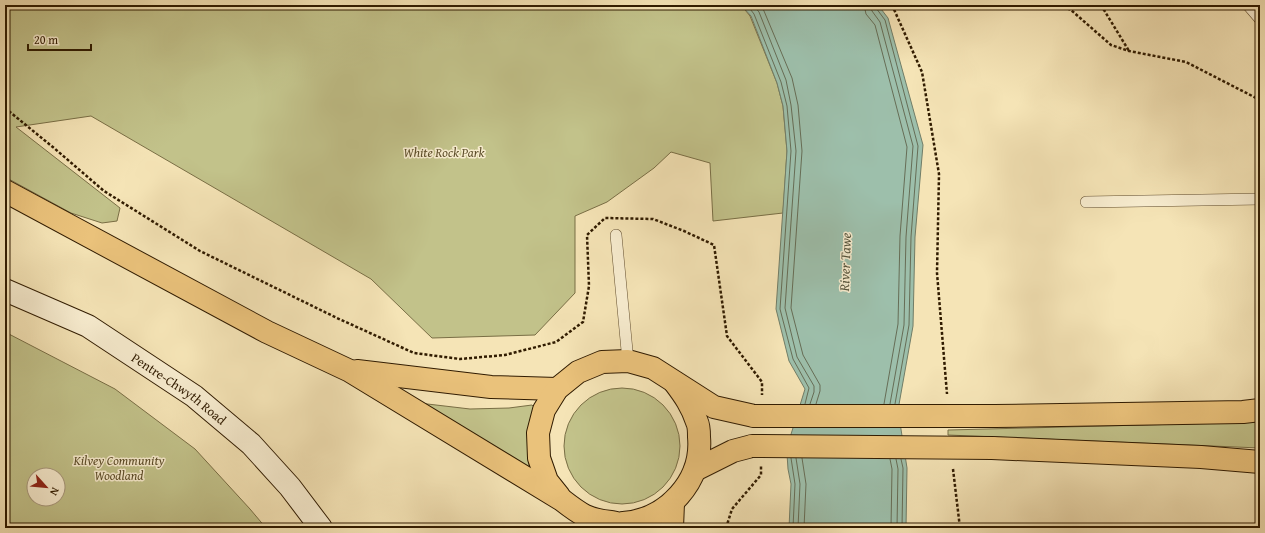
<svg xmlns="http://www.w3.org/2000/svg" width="1265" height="533" font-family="'Gentium Book Plus',serif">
<rect width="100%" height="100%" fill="#f5e4b6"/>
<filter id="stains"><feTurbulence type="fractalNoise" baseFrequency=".005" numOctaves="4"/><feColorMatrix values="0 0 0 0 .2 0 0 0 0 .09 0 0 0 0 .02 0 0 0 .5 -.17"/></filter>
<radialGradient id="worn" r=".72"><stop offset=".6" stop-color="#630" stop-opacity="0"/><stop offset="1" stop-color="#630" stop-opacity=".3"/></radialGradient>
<g fill="#c2c28a" stroke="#796e45" fill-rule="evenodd">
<path d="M5,5H741L750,16L777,83L783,106L787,151L783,213L713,221L710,163L671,152L654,168L607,202L575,216V293L535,335L432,338L371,279L91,116L16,127L120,208L117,221L102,223L71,213L5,177Z"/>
<path d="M5,332L115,389L195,449L250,509L266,528H5ZM34,475H58V499H34Z"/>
<circle cx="622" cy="446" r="58"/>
<path d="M419,403L470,409L509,408L532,405L534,407L529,434V474Z"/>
<path d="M1260,422V448L948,435V430Z"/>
</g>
<path fill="#9dbfab" stroke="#717d67" d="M741,5H878L888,18L923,145L915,237L913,326L898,410L907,468L906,528H789L791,484L788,469L787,454L788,444L805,389L789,361L776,309L787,151L783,106L777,83L751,16Z"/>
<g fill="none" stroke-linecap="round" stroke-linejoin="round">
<g stroke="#666d56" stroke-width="1">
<path d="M747,5L754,14L781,82L787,106L791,151L780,309L793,359L809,388L805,404"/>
<path d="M753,5L759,12L786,80L791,105L796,151L785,308L797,357L814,386V392L810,404"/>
<path d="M761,5L764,11L792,78L798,105L802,151L791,308L803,355L820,385V391L816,404"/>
<path d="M864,5L866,14L875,25L907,147L900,236L898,324L884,404"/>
<path d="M870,5L872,11L880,22L913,146L906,237L904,325L890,404"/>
<path d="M875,5L876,8L885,20L918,146L911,237L909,325L895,404"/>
<path d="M791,458L795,484L793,528"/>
<path d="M796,458L800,484L798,528"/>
<path d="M802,458L806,484L804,528"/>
<path d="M890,459L892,469L891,528"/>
<path d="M896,459L898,469L897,528"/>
<path d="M901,459L903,468L902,528"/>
</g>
<defs>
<g id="service">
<path d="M1248,5L1260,19"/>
<path d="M1086,202L1260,199"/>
<path d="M616,235L628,361"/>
</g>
<g id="secondary">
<path id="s1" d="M5,290L88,326L194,396L251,444L290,487L321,528"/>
</g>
<g id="primary">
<path d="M5,191L267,332L350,371L562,500C580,514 588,520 611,522C615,523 619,524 623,523C667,520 703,481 699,437C699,432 699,426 697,422C692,406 684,395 675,383"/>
<path d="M357,371L491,387L557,389"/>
<path d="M995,416L1243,412L1260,410"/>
<path d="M992,448L1201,457L1260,462"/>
<path d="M695,470L733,451L752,446"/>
<path d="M559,496L547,481L539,458L538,433L544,410L557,389L578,372L602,362L628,361L653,368L714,407L754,416"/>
<path d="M672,528L673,503"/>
</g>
</defs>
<use href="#service" stroke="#614d2e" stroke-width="12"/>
<use href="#secondary" stroke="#301b00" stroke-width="24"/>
<use href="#primary" stroke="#301b00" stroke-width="24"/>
<g stroke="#301b00" stroke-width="2.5" stroke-dasharray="3 2" stroke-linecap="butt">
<path d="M892,5L922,72L939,174L937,273L947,394"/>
<path d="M1058,5L1071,10L1111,45L1129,51L1186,62L1260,100"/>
<path d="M1101,5L1129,51"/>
<path d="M5,108L54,148L104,191L200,251L337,318L414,353L460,359L505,355L556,342L583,322L589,286L587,235L605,218L653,219L684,231L714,245L727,336L762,382V395"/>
<path d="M953,469L960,528"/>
<path d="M726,528L732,509L761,475V466"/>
</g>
<use href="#service" stroke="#f8edd0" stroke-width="11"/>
<use href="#secondary" stroke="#f8edd0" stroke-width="22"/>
<use href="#primary" stroke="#eac27b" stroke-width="22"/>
<defs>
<g id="primary-bridge">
<path d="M754,416H995"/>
<path d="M752,446L992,448"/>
</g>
</defs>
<use href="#primary-bridge" stroke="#301b00" stroke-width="24" stroke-linecap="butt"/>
<use href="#primary-bridge" stroke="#eac27b" stroke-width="22"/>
</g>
<g text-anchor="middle" stroke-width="3" stroke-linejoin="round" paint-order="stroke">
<g font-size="13" font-style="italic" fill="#5c4d29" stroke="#f8edd0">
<text x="444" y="157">White Rock Park</text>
<text x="119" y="465">Kilvey Community<tspan x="119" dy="15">Woodland</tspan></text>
</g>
<g font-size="13" fill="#301b00" stroke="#f8edd0">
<text dy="5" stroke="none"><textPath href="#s1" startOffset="201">Pentre-Chwyth Road</textPath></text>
</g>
<g font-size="14" font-style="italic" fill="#56543c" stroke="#f8edd0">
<text transform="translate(845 262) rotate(-88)" y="5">River Tawe</text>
</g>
</g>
<rect width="1265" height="533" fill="none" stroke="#f5e4b6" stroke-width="20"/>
<rect x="6" y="6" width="1253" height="521" fill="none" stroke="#301b00" stroke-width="2"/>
<rect x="10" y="10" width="1245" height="513" fill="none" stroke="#301b00"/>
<g transform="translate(46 487) rotate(117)"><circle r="19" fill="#f8edd0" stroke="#a8997d"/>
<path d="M0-3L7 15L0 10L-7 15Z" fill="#8f2418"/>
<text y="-6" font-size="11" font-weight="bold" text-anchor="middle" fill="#301b00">N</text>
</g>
<path d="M28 44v6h63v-6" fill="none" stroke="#301b00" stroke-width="2"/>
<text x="34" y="44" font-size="12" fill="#301b00" stroke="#f8edd0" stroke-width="3" paint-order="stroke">20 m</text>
<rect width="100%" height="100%" filter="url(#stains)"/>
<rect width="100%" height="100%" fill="url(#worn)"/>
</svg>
